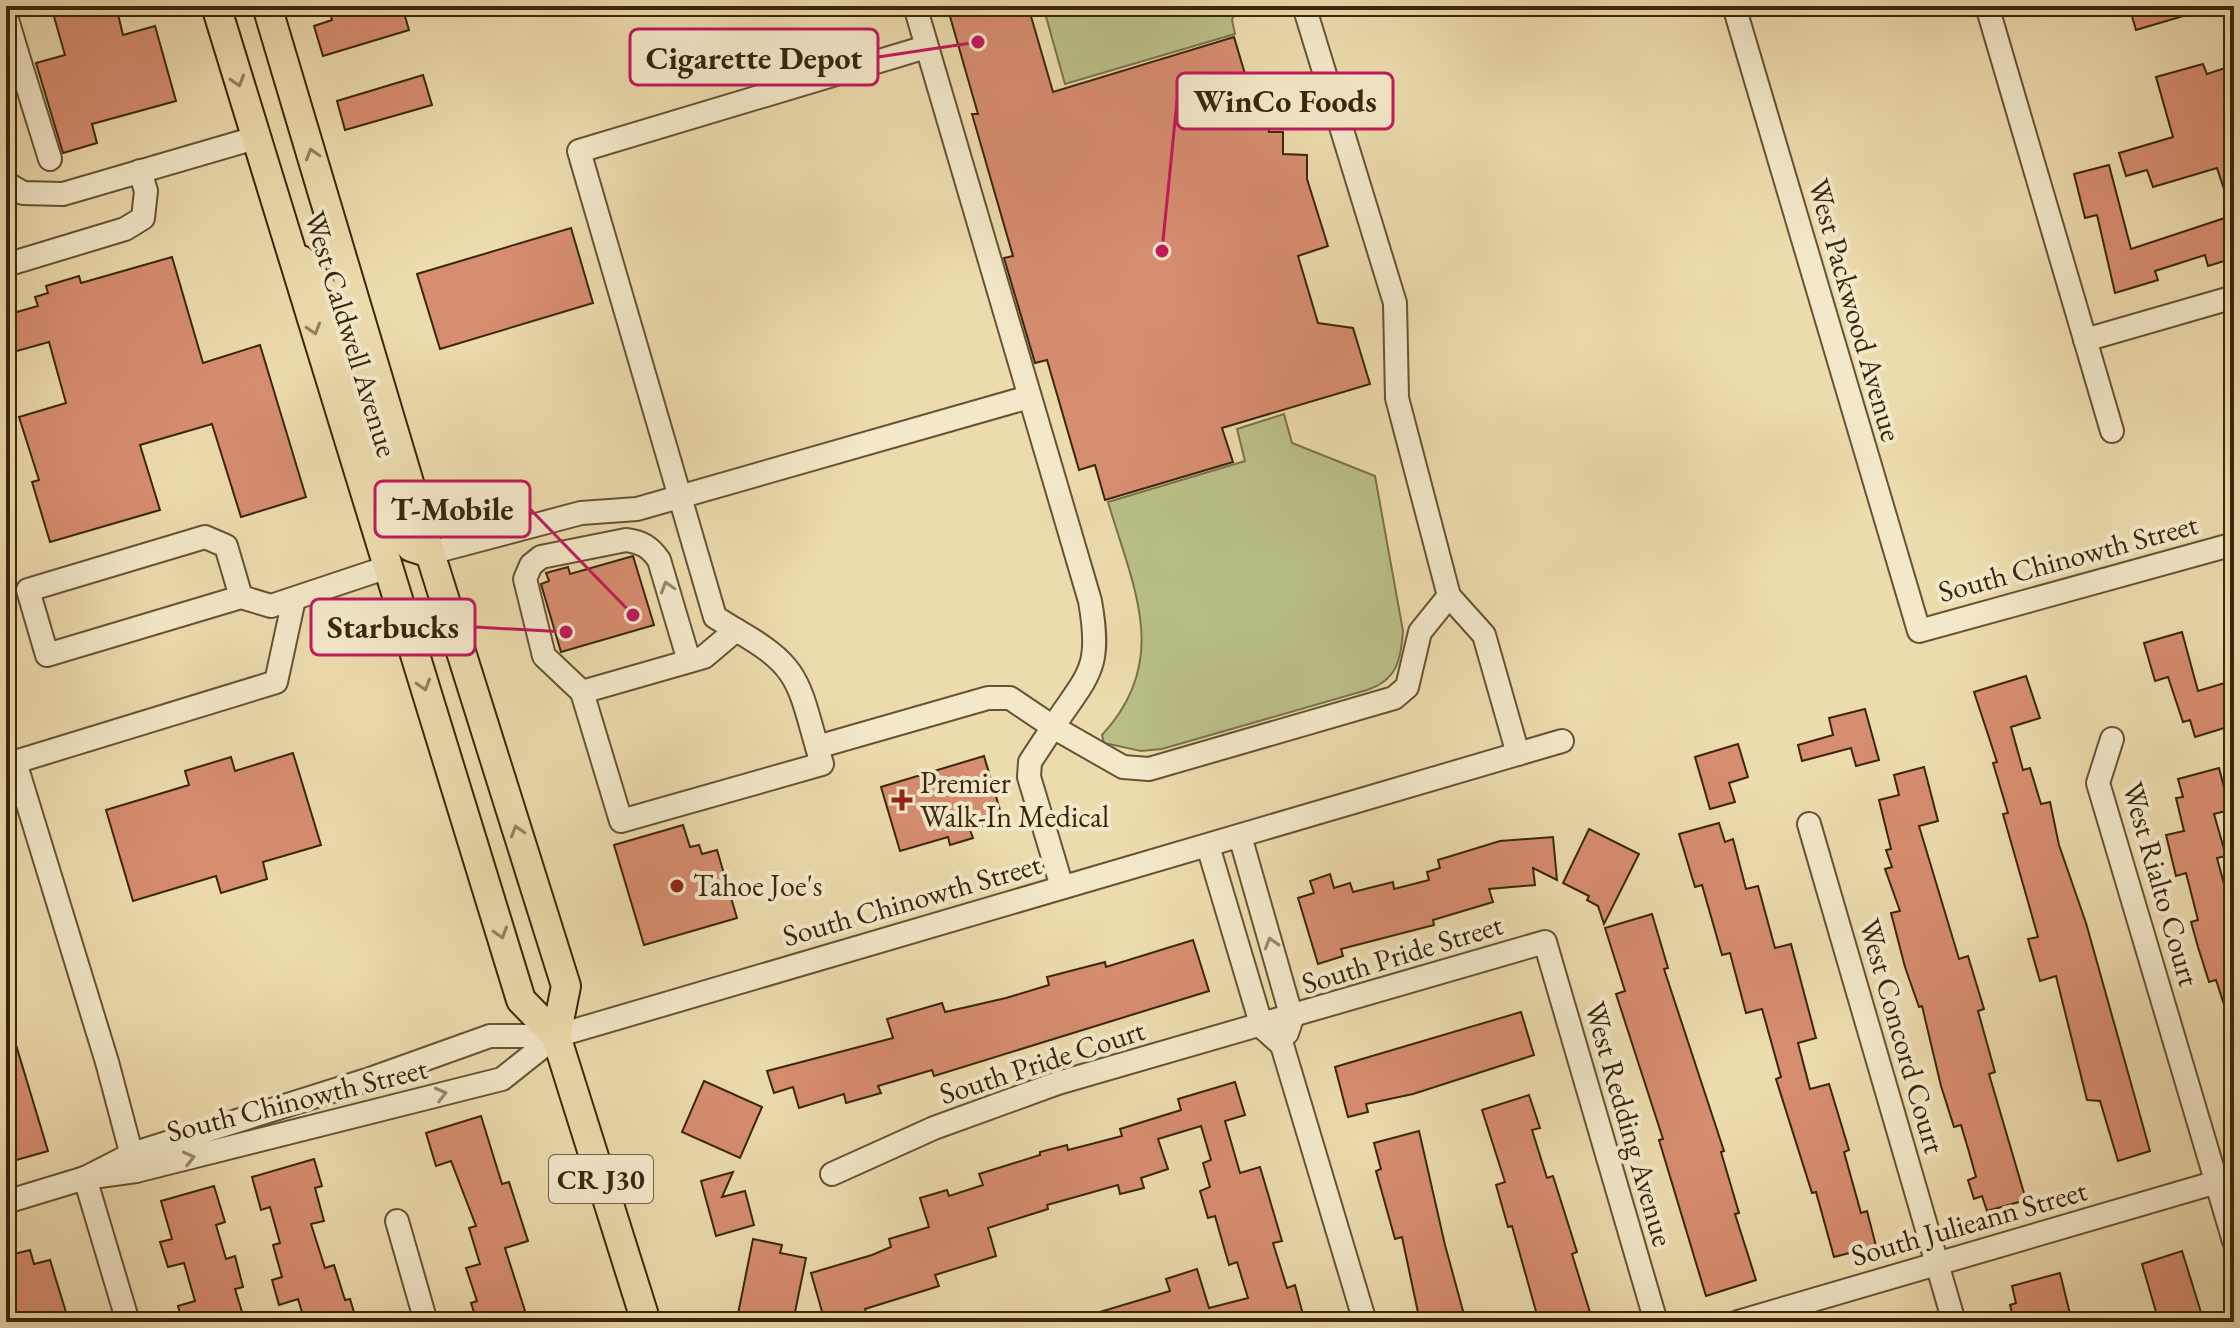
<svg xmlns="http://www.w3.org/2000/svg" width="2240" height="1328" font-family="'EB Garamond',serif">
<rect width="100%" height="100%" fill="#ecdbad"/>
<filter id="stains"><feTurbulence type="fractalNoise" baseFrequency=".0025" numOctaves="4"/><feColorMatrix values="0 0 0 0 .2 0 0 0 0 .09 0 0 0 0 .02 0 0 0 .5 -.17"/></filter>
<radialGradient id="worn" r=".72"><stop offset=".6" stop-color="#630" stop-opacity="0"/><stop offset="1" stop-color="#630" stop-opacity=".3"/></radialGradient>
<g fill="#babf88" stroke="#7a724a" stroke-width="2">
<path d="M1043,6H1237L1232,20L1235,34L1065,84Z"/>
<path d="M1284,414L1292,443L1375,476L1403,631C1401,660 1397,680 1367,690L1162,749L1141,751L1104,743L1102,735C1172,660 1133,587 1108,502L1245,461L1237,429Z"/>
</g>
<g fill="#d78d70" stroke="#3a260c" stroke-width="2">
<path d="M51,6H116L123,35L155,26L176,101L92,124L97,143L63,153L36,63L65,55Z"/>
<path d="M328,6H402L409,30L323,56L314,26L332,20Z"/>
<path d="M947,6H1028L1053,92L1234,37L1256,111H1269V132H1283V154L1307,155V179L1328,246L1298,256L1318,323L1353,328L1370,384L1222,428L1233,462L1105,500L1095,465L1079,470L1047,360L1035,363L1004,258L1013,256L972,114H978Z"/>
<path d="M2129,6H2200V11L2136,30Z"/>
<path d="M2203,64L2207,74L2225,68L2234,99V207H2230L2217,168L2153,187L2147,170L2126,176L2119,153L2173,137L2156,77Z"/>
<path d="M423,75L432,105L345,130L337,101Z"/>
<path d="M2109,165L2131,249L2234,215V258L2208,266L2205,255L2155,271L2158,280L2115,293L2097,215L2085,218L2074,174Z"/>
<path d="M571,228L593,303L440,349L417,274Z"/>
<path d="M172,257L203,363L260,345L306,497L241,517L212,424L140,445L160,510L50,542L32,482L39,480L19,417L66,403L49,342L6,354V315L38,306L35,297L48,293L46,286L79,276L81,283Z"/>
<path d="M633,556L654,625L561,652L541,584L549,581L546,573L568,567L570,574Z"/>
<path d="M2182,632L2198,691L2228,682L2234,701V725L2195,737L2190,720L2183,722L2168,677L2155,681L2144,643Z"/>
<path d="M2026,676L2040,718L2011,727L2023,770L2030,768L2041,804L2050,802L2059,845L2086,923L2150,1151L2118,1161L2100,1101L2087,1100L2056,976L2040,981L2028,939L2038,937L2003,814L2008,813L1993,763L1997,762L1974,692Z"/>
<path d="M1865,709L1879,760L1856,766L1851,748L1802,761L1798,745L1833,735L1829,718Z"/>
<path d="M1738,744L1748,777L1729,783L1735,802L1710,809L1695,757Z"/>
<path d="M293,753L321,845L263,862L267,879L221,893L216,876L133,901L106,810L189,785L185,771L231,757L235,771Z"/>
<path d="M984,756L1003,820L970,830L973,838L950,845L948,837L900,851L881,787Z"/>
<path d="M1924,767L1938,821L1919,826L1959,959L1968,956L1984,1009L1978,1011L1995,1072L1989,1074L2026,1200L1987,1211L1982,1196L1974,1199L1968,1180L1976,1177L1969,1152L1961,1125L1954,1127L1941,1086L1922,1006L1919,1007L1905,967L1891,913L1900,911L1885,869L1892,867L1886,850L1891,849L1879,800L1899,795L1894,775Z"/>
<path d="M2219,768L2230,810L2214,814L2226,856L2217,858L2227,895L2234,893V1023H2230L2216,980L2209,982L2198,947L2191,922L2198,920L2186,873L2176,876L2166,835L2184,831L2176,798L2183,797L2178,779Z"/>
<path d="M1719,823L1725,842L1733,839L1746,889L1758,886L1775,948L1791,944L1816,1038L1798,1043L1810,1089L1829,1084L1849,1150L1844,1152L1861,1213L1867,1211L1876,1246L1834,1257L1816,1192L1812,1193L1776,1079L1781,1077L1762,1009L1746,1013L1730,953L1722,955L1702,885L1695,887L1679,834Z"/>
<path d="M683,825L690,847L699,845L702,854L717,850L737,918L644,945L614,845Z"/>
<path d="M1589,829L1639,854L1604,924L1598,906L1587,900L1589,896L1563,883Z"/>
<path d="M1553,837L1557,880L1533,868L1535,885L1489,889L1493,902L1433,920L1434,925L1341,949L1343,956L1318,964L1298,898L1314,893L1310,881L1330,874L1334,888L1350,883L1353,892L1393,882L1394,889L1429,880L1427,872L1440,868L1438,860L1500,841Z"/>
<path d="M1652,914L1668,968L1664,969L1724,1151L1721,1152L1739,1213L1735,1214L1756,1280L1706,1296L1659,1140L1663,1139L1616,994L1625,991L1605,928Z"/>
<path d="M1193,940L1209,991L934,1076L932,1070L878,1086L881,1093L846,1103L844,1094L799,1108L793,1087L774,1093L767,1071L893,1038L887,1019L942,1003L945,1012L1006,998L1049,985L1047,977L1105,962L1106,967Z"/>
<path d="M1521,1012L1534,1055L1413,1094L1366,1104L1368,1112L1348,1117L1335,1067Z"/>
<path d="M6,1025H10L48,1151L6,1163Z"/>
<path d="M704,1081L762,1107L740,1158L682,1132Z"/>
<path d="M1235,1082L1245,1115L1225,1121L1240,1173L1260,1167L1282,1241L1273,1243L1287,1288L1295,1285L1305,1322H1083V1317L1170,1291L1166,1279L1197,1269L1209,1308L1248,1298L1237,1262L1229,1265L1215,1216L1208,1218L1200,1191L1210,1187L1203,1163L1211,1160L1201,1126L1158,1139L1168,1169L1141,1178L1144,1188L1120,1194L1118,1185L1047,1205L1048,1209L988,1228L996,1256L935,1275L939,1286L865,1309L868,1317L852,1322H825L811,1273L872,1255L891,1247L889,1239L929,1227L920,1198L947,1190L949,1196L983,1185L979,1174L1040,1155V1152L1067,1145L1068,1150L1122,1136L1120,1129L1181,1110L1178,1099Z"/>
<path d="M1529,1095L1540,1128L1532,1130L1547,1178L1553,1176L1577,1252L1572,1254L1593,1322H1539L1512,1226L1508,1227L1496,1185L1505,1182L1482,1110Z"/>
<path d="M481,1116L502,1184L509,1182L528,1241L505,1248L525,1311L521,1313L523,1322H477L471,1303L477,1301L466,1268L480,1264L469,1228L476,1226L451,1161L436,1166L426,1133Z"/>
<path d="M1419,1131L1445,1245L1466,1322H1420L1402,1237L1395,1239L1376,1171L1381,1169L1374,1143Z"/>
<path d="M314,1159L322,1186L315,1188L324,1221L311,1224L325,1268L334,1265L345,1300L350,1299L357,1322H305L298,1299L279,1305L272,1280L282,1277L273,1245L280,1243L270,1207L261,1210L252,1177Z"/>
<path d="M733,1172L722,1197L745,1191L754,1225L716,1236L701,1181Z"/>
<path d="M214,1186L225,1222L216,1225L226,1259L235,1256L243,1287L235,1289L243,1315L218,1322H182L178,1306L195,1301L184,1263L168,1267L160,1242L172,1239L161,1201Z"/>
<path d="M753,1239L782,1245L780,1253L806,1258L793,1322L738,1314Z"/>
<path d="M30,1250L34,1264L50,1260L69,1322H6V1256Z"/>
<path d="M2182,1251L2204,1322H2159L2142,1264Z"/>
<path d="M2060,1273L2072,1322H2014L2010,1305L2016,1303L2012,1286Z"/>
</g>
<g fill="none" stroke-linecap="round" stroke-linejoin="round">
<defs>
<g id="minor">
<path d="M915,6L1090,601C1102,669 1089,673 1053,727L1123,767L1149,769L1394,698L1407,687L1420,632L1449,596"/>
<path d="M1304,6L1395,303L1397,398L1449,596L1484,635L1518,754"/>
<path d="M1734,6L1919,631L2234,544"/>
<path d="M1987,6L2112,431"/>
<path d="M6,16L17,53L6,56"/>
<path d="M926,47L579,151L715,617L736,630L704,657L582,692L621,821L822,764L817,747L988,698H1010L1053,727L1030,762L1029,777L1062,887"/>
<path d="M17,53L50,159"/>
<path d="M6,183L23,193L63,194L255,138"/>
<path d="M6,265L125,229L143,218L146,191L140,171"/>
<path d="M2085,340L2234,297"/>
<path d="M430,553L581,513L637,509L1029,397"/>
<path d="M241,597L226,546L205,537L28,590L47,655L241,597L271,606L388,567"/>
<path d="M736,630C799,666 798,681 817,747"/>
<path d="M582,692L544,656L525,579L531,565L541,557L626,540C642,542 650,547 659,560L689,661"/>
<path d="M2112,739L2098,783L2234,1241"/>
<path d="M1809,824L1954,1322"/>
<path d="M1240,836L1292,1018L1287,1033"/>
<path d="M1208,846L1262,1027L1282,1045L1365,1322"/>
<path d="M136,1171L107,1062L15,762L276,682L294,599"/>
<path d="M832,1174L934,1128L1058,1083L1545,942L1656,1322"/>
<path d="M85,1178L132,1154L367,1080L490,1036H556L1562,741"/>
<path d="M85,1178L128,1322"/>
<path d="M6,1202L85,1178L136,1171L502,1079L556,1036"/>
<path d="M397,1221L426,1322"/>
<path d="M1738,1322L2217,1182"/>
</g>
<g id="major">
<path d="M216,6L521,1000L556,1036L646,1322"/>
<path d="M267,6L430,553L566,986L556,1036"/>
<path d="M301,260L326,294L399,529L411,547L430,553"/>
</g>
</defs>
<use href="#minor" stroke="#665334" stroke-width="26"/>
<use href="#major" stroke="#3a260c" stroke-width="32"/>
<use href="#minor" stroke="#f3e8ca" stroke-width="22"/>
<use href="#major" stroke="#ecdbad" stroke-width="28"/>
</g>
<defs><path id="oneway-chevron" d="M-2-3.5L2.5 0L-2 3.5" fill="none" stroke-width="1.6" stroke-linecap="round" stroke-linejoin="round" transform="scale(2)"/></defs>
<g stroke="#93805c">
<use href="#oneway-chevron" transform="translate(238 81) rotate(73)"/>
<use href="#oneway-chevron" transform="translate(312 154) rotate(-107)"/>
<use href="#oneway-chevron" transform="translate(314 329) rotate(73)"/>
<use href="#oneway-chevron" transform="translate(424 685) rotate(73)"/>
<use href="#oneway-chevron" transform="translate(517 831) rotate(-107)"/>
<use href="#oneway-chevron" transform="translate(501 933) rotate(73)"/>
</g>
<g stroke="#96876b">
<use href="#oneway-chevron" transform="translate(667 587) rotate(-107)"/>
<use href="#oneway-chevron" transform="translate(1271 943) rotate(-106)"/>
<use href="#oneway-chevron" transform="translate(441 1094) rotate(-14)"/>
<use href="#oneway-chevron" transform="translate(189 1158) rotate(-14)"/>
</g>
<g fill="#8f2418" stroke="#f3e8ca" stroke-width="3">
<path d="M898 788h8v8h8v8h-8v8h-8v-8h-8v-8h8z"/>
<circle cx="677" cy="886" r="8"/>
</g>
<g text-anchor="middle" stroke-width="8" stroke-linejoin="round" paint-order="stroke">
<rect fill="#f3e8ca" stroke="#726045" stroke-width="2" x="549" y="1155" width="104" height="48" rx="6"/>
<g font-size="28" font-weight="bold" fill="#3a260c">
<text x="601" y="1189">CR J30</text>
</g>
<g font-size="30" fill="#3a260c" stroke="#f3e8ca">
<text transform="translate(1855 310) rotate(74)" y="10">West Packwood Avenue</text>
<text transform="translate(351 334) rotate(73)" y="10">West Caldwell Avenue</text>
<text transform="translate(2068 558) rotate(-15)" y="10">South Chinowth Street</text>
<text transform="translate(2161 884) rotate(74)" y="10">West Rialto Court</text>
<text transform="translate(912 900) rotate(-16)" y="10">South Chinowth Street</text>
<text transform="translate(1402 954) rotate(-17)" y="10">South Pride Street</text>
<text transform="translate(1902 1036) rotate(74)" y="10">West Concord Court</text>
<text transform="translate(1042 1062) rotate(-18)" y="10">South Pride Court</text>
<text transform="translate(297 1100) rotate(-14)" y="10">South Chinowth Street</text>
<text transform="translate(1629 1124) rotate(74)" y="10">West Redding Avenue</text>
<text transform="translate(1969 1223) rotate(-16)" y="10">South Julieann Street</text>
</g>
<g font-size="30" fill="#3a260c" stroke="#f3e8ca" text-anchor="start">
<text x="920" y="793">Premier<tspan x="920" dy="34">Walk-In Medical</tspan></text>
<text x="693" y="896">Tahoe Joe's</text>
</g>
</g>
<path fill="none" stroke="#c2185b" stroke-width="3" d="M978 42L878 57M1162 251L1177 101M633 615L530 509M566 632L475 627"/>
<g fill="#c2185b" stroke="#f3e8ca" stroke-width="3">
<circle cx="978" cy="42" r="8"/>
<circle cx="1162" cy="251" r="8"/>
<circle cx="633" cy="615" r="8"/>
<circle cx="566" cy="632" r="8"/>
</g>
<g fill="#f3e8ca" stroke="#c2185b" stroke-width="3">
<rect x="630" y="29" width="248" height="56" rx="8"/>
<rect x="1177" y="73" width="216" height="56" rx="8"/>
<rect x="375" y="481" width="155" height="56" rx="8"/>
<rect x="311" y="599" width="164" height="56" rx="8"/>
</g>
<g font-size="32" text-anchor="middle" font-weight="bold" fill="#3a260c">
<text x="754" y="69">Cigarette Depot</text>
<text x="1285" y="112">WinCo Foods</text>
<text x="452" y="520">T-Mobile</text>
<text x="393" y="638">Starbucks</text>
</g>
<rect width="2240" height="1328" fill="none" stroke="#ecdbad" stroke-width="32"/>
<rect x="8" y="8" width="2224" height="1312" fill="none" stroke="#3a260c" stroke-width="4"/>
<rect x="16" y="16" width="2208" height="1296" fill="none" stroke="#3a260c" stroke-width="2"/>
<rect width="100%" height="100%" filter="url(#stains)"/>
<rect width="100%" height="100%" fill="url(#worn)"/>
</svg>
